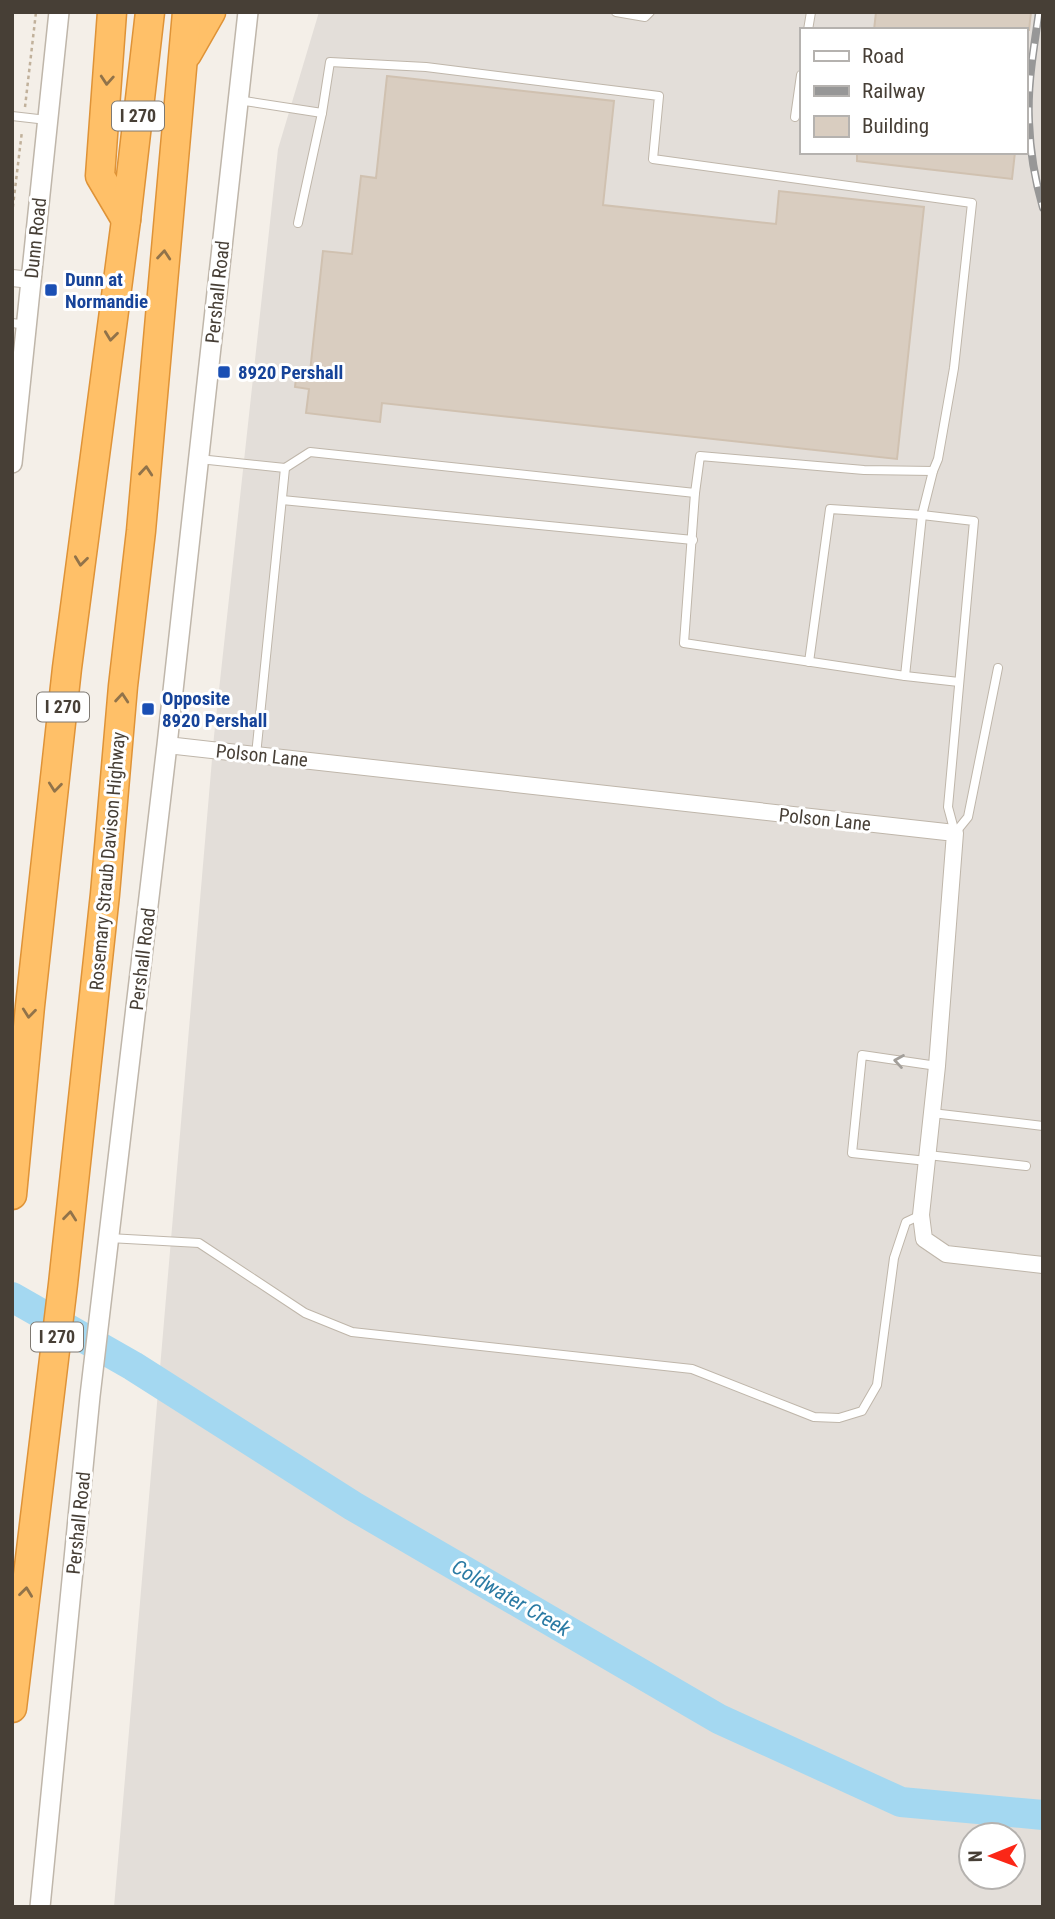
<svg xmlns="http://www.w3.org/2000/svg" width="1055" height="1919" font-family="'Roboto Condensed',sans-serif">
<rect width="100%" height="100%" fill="#f4efe8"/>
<path fill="#e3ded9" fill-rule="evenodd" d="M319,12H1043V1907H114L214,736L278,149ZM801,30H1025V152H801ZM971,1835H1013V1877H971Z"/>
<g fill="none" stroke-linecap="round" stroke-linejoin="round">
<path stroke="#a4d8f1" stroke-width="30" d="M12,1297L133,1366L353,1506L719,1719L901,1802L1043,1815"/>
</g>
<g fill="#d9cdc0" stroke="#d0c1b0" stroke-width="2">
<path d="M876,12H1031L1029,30H874Z"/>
<path d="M387,76L614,101L603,205L776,224L779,191L924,207L897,459L382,403L380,422L306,413L309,389L295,387L297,370L310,372L323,251L352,254L361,176L376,178Z"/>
<path d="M857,152H1015L1012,179L857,161Z"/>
</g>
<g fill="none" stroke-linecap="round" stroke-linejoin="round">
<defs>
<g id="service">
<path d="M616,12L645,17L650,12"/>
<path d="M808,30L811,12"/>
<path d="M12,116L47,120"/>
<path d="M795,117L801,75"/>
<path d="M298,223L322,113"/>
<path d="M12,323L27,325"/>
<path d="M199,459L285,468L310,452L695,493L700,456L864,470L933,471L938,459L954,368L972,203L653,159L659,96L426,67L330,62L322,113L238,100"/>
<path d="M695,493L684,643L905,676L922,515L933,471"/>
<path d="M282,500L693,540"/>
<path d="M809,662L830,509L922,515L974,521L948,807L955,833"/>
<path d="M905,676L959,682"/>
<path d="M256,755L285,468"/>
<path d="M955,833L968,817L998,668"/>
<path d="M932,1113L1043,1126"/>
<path d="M928,1155L1026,1166"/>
<path d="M927,1161L852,1153L862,1055L937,1066"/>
<path d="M109,1238L199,1243L305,1313L352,1332L692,1369L814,1417L839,1418L862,1411L877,1385L894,1258L906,1222L921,1215"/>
</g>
<g id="minor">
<path d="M12,278L31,280"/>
<path d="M167,745L955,833L937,1066L921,1215L924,1239L946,1254L1043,1265"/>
</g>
<g id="tertiary">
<path d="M12,463L59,12"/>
<path d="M40,1907L90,1396L167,745L248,12"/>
</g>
<g id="motorway">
<path d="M112,12L100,176L126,220"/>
<path d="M187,54L211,12"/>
<path d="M12,1195L30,1006L67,668L126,220L150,12"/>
<path d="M12,1708L63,1284L105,894L123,686L141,531L187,12"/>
</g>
</defs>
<use href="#service" stroke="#bfb6aa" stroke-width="10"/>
<use href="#minor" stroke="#bfb6aa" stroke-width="18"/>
<use href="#tertiary" stroke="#bfb6aa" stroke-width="22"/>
<use href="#motorway" stroke="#df9337" stroke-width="31"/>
<g stroke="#c1b19b" stroke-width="2.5" stroke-dasharray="3.5 3.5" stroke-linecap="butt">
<path d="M25,107L36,12"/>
<path d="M12,214L22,131"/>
</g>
<use href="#service" stroke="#fff" stroke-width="8"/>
<use href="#minor" stroke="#fff" stroke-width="16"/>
<use href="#tertiary" stroke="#fff" stroke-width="19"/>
<use href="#motorway" stroke="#ffc068" stroke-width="28"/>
<defs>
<path id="rail" d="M1039,12C1034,48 1027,85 1029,122C1030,151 1035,180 1043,208"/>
</defs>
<use href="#rail" stroke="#979797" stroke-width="8"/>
<use href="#rail" stroke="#fff" stroke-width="5" stroke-dasharray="16" stroke-linecap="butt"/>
</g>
<defs><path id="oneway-chevron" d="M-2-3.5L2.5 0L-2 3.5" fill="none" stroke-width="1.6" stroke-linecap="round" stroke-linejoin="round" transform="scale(1.75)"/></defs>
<g stroke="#91734a">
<use href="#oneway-chevron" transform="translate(107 80) rotate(94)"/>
<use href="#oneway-chevron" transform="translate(164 255) rotate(-85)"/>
<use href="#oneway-chevron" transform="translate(111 336) rotate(97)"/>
<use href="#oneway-chevron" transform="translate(146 471) rotate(-85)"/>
<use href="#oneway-chevron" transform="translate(81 561) rotate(97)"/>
<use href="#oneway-chevron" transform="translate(122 698) rotate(-85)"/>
<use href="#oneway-chevron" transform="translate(55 787) rotate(96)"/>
<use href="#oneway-chevron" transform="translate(29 1013) rotate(96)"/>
<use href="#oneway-chevron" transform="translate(70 1216) rotate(-84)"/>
<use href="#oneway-chevron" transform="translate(26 1592) rotate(-83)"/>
</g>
<use stroke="#a39f9a" href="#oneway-chevron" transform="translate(899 1061) rotate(-171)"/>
<g fill="#1a4fb4" stroke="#fff" stroke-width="2.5">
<rect x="44" y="283" width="14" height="14" rx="3.5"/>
<rect x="217" y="365" width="14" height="14" rx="3.5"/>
<rect x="141" y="702" width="14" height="14" rx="3.5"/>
</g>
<g text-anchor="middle" stroke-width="6" stroke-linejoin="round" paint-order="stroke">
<g fill="#fff" stroke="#7e7972" stroke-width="2">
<rect x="112" y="101.5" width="52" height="29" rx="5"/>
<rect x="37" y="692.5" width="52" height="29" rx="5"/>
<rect x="31" y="1322.5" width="52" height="29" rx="5"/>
</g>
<g font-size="18" font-weight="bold" fill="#473f36">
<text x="138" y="122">I 270</text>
<text x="63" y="713">I 270</text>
<text x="57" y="1343">I 270</text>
</g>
<g font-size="19" fill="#473f36" stroke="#fff">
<text transform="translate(35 238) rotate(-84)" y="7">Dunn Road</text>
<text transform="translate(217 292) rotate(-84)" y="7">Pershall Road</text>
<text transform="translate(262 755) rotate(6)" y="7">Polson Lane</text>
<text transform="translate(825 819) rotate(6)" y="7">Polson Lane</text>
<text transform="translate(107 861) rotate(-85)" y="7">Rosemary Straub Davison Highway</text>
<text transform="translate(142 959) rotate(-83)" y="7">Pershall Road</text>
<text transform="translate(78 1523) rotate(-84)" y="7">Pershall Road</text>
</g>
<g font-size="19" font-weight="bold" fill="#164399" stroke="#fff" text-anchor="start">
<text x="65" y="286">Dunn at<tspan x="65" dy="22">Normandie</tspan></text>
<text x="238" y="379">8920 Pershall</text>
<text x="162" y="705">Opposite<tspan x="162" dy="22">8920 Pershall</tspan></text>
</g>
<g font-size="21" font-style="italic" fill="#2b7ba4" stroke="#fff">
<text transform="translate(511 1598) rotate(30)" y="7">Coldwater Creek</text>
</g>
</g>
<rect width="1055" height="1919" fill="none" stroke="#473f36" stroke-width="28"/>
<rect x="800" y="28" width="228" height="126" fill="#ffffff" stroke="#b5b2af" stroke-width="2"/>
<rect x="814" y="51" width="35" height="10" fill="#ffffff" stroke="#b5b2af" stroke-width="2"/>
<text x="862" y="63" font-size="21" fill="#473f36">Road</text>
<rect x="814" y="86" width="35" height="10" fill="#979797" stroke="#b5b2af" stroke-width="2"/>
<text x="862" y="98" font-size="21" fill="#473f36">Railway</text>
<rect x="814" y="116" width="35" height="21" fill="#d9cdc0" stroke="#b5b2af" stroke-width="2"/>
<text x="862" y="133" font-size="21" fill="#473f36">Building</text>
<g transform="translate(992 1856) rotate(269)"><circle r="33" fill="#ffffff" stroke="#b5b2af" stroke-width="2"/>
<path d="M0-5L12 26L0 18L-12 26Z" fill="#fb2717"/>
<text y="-10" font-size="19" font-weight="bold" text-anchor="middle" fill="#473f36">N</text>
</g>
</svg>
